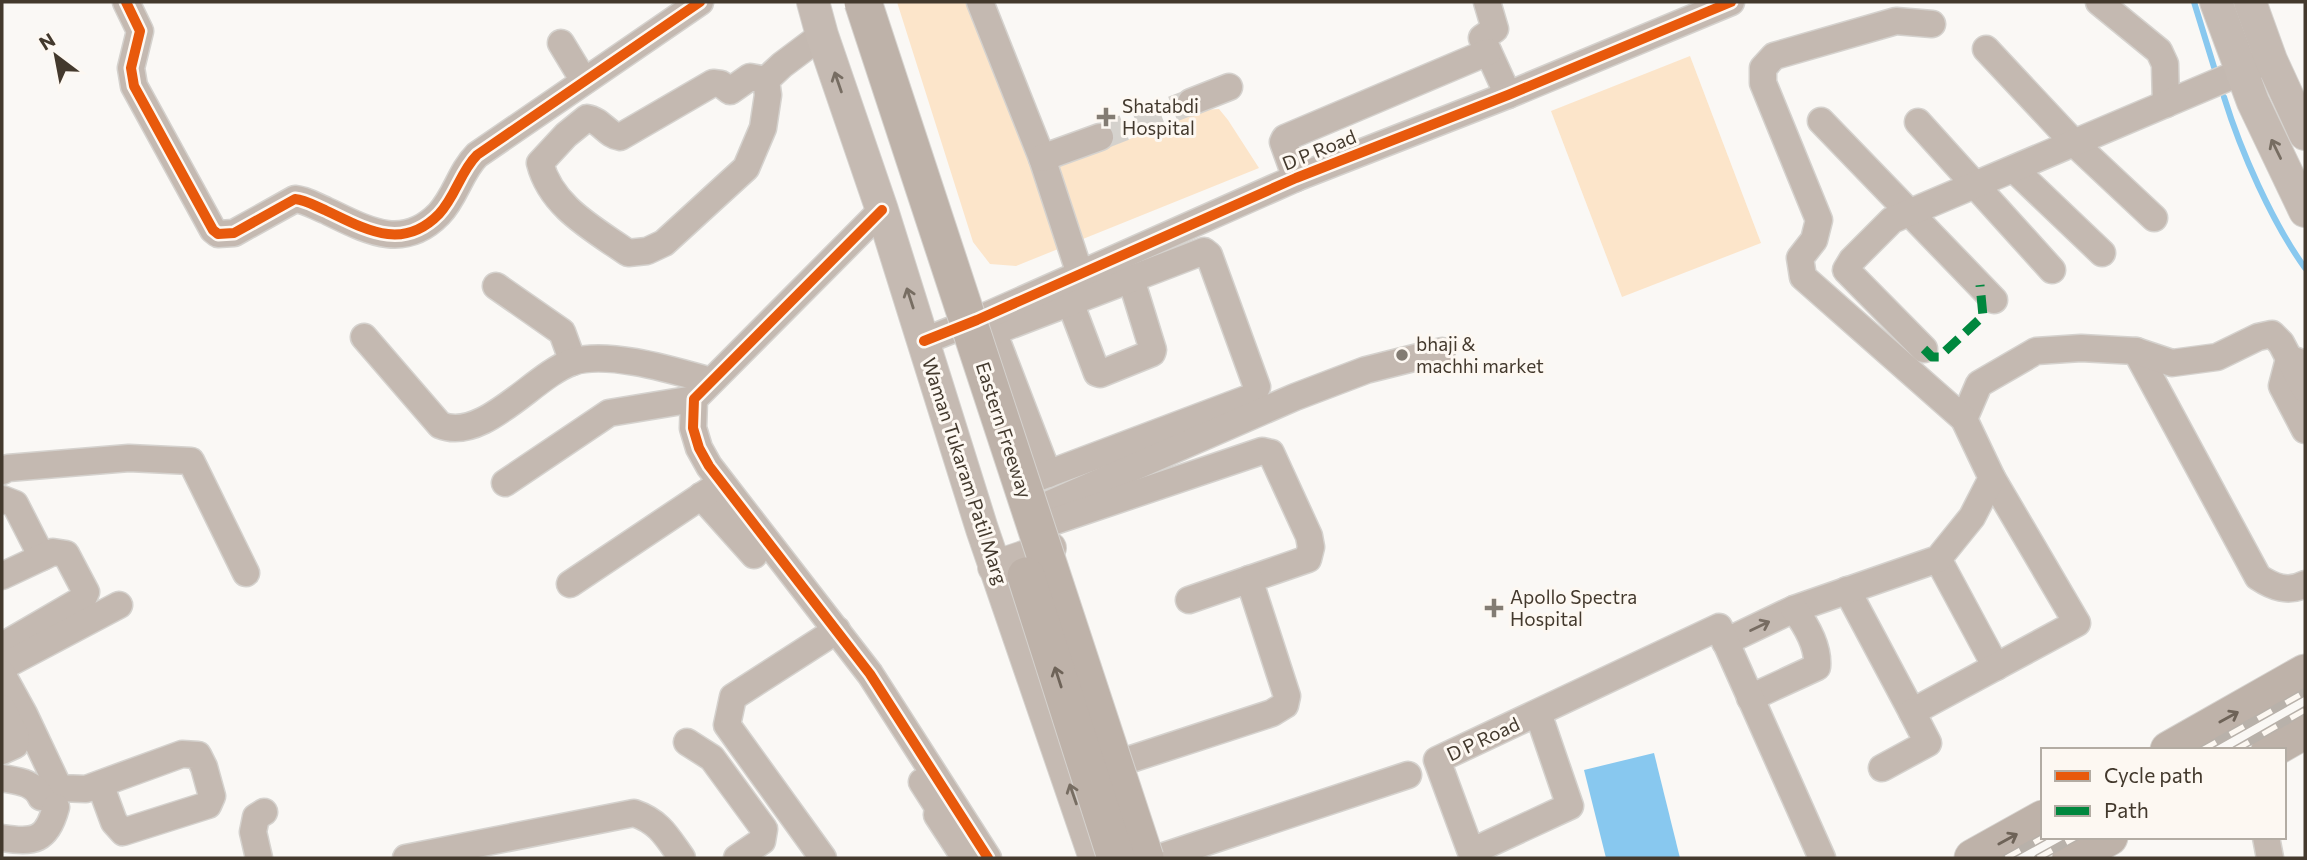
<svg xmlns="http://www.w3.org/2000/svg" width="2307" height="860" font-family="Commissioner,sans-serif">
<rect width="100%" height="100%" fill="#faf8f5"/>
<g fill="#fce5ca">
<path d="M897,2H977L1045,167L1061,166L1203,110L1219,109L1228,120L1259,168L1016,266L990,264L973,242Z"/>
<path d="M1690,56L1761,243L1622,297L1551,111Z"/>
</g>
<path fill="#88c8ef" d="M1654,753L1680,858H1606L1584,770Z"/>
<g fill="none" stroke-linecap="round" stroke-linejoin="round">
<g stroke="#88c8ef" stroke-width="6">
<path d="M2194,2L2214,67"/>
<path d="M2224,97C2241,152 2272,222 2305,268"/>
</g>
<path stroke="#d5d2cd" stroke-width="26" stroke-dasharray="26 13" stroke-linecap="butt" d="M1100,137L1191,102"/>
<defs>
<g id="minor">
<path d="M126,2L140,31L131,68L134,86L213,230L218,234L234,233L295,199C306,200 315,206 325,210C365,229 402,252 439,214C456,196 460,172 477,155L700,2"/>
<path d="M980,2L1042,158L1080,274"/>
<path d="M1487,2L1495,29L1482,38L1508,95"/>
<path d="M2099,2L2159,51L2165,64L2166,104"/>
<path d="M561,43L584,81"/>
<path d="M1986,49L2074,143L2154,218"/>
<path d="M766,80L750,77L730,91L721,84L713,83L620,137C607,135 601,120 587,118L566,135L540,163C551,207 594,229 628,253L647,251L664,243L746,168L763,128L768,95L766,80L782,65L822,35"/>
<path d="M1191,102L1229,87"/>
<path d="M1821,121L1994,300"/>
<path d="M1918,122L2052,270"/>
<path d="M1042,158L1100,137"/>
<path d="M2014,169L2102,253"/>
<path d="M1296,178L1283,142L1285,138L1488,52"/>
<path d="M882,210L694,399L693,428L699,448L709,466L870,674L988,858"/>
<path d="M496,286L562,332L573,362"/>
<path d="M1070,302L1097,373L1100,374L1152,353L1153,350L1131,279"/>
<path d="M993,331L1048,474"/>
<path d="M985,335L1204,251L1209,255L1257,387L1252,397L1029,481"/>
<path d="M364,337L440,425C483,443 533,376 572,362C608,350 675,371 711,381"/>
<path d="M924,341L977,320L1296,178L1508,95L1731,2"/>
<path d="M1924,349L1846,270L1852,260L1892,220L2260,64"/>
<path d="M2136,351L2258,577C2273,587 2288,593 2305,584"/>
<path d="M2297,361L2289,359L2282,386L2305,430"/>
<path d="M1964,419L1979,384L2036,351L2081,348L2136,351L2172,363L2217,357L2258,337L2272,334L2281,343L2305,389"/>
<path d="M2,471L8,468L129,458L191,461L246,573"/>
<path d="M505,483L609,413L694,399"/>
<path d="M701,496L754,555"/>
<path d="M2,499L15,504L42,557"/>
<path d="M1038,509L1295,397L1366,370L1442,351"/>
<path d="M1043,525L1262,451L1271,453L1309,536L1311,547L1308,559L1189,600"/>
<path d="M1938,559L1996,667"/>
<path d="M2,576L53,552L66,554L86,592L83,599L2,646"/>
<path d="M570,584L721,483"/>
<path d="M1847,590L1912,712L2077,623L1992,478"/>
<path d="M1725,642L1794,609L1938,559L1972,517L1992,478L1964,419L1803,277L1800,258L1814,240L1819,220L1763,83V68L1774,56L1896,21L1932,24"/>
<path d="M2,667L119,605"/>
<path d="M2,674L24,714L59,788L86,789L182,754L198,755L204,767L212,796L208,805L123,832L114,822L100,784"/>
<path d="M1750,698L1817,667C1819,646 1806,625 1794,609"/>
<path d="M2,708L16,737L15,745L2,751"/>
<path d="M1538,713L1570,806L1471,852L1437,760L1719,627L1822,858"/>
<path d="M687,742L712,758L764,829L762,841L737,858"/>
<path d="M1119,763L1272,713L1285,705L1287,696L1249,579"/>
<path d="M1882,768L1928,743L1912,712"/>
<path d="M2,778C17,781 34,782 41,797"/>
<path d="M922,782L938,807L937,815L965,858"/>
<path d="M2266,837L2270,858"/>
<path d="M2,838C34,843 47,841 56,807"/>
<path d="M259,858L253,832L256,817L264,812"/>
<path d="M406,858L634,813C660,822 667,837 682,858"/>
<path d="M823,858L727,725L733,697L837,630"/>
<path d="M1158,858L1408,775"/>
</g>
<g id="major">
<path d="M813,2L822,35L882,210L982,529L1095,858"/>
<path d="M2216,2L2253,102L2305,211"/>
<path d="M2250,2L2271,60L2305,134"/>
<path d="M994,567L1050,548"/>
</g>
<g id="highway">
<path d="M2169,750L2305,673"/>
<path d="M2270,750L2305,730"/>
<path d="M1973,858L2043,819"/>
<path d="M2071,858L2109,837"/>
</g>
</defs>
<use href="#minor" stroke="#d5d2ce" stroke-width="29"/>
<use href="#major" stroke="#d5d2ce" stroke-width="34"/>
<use href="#highway" stroke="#d5d2ce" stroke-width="39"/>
<use href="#minor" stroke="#c4b9b1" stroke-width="26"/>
<use href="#major" stroke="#c5bab2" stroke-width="32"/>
<use href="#highway" stroke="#beb2a9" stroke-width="37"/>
<defs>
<g id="rail">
<path d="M2202,750L2305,692"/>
<path d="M2235,750L2305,710"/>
<path d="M2006,858L2044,837"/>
<path d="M2038,858L2076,837"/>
</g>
</defs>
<use href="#rail" stroke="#b8b1aa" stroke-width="8"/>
<use href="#rail" stroke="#fdf8f2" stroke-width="5" stroke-dasharray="16" stroke-linecap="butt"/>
<defs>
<g id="highway-bridge">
<path d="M863,2L1145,858"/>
<path d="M1026,576L1116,858"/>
</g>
</defs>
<use href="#highway-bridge" stroke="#d5d2ce" stroke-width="39" stroke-linecap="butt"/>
<use href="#highway-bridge" stroke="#beb2a9" stroke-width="37"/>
<path stroke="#00873e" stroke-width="9" stroke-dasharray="18 9" stroke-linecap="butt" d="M1924,349L1932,357H1939L1983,316L1980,285"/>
<defs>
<g id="cycleway">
<path d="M126,2L140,31L131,68L134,86L213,230L218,234L234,233L295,199C306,200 315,206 325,210C365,229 402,252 439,214C456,196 460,172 477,155L700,2"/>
<path d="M882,210L694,399L693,428L699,448L709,466L870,674L988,858"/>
<path d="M924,341L977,320L1296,178L1508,95L1731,2"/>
</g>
</defs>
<use href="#cycleway" stroke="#fdf8f2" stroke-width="15"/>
<use href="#cycleway" stroke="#e8590c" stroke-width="10"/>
</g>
<defs><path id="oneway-shaft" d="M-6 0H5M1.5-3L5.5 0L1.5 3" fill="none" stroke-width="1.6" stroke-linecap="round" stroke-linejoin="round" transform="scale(1.75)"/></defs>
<g stroke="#776d62">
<use href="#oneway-shaft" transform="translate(838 82) rotate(-109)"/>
<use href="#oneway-shaft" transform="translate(2276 149) rotate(-116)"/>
<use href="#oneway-shaft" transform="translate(910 298) rotate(-108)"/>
<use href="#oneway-shaft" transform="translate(1073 794) rotate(-109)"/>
</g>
<use stroke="#776c62" href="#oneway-shaft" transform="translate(1760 626) rotate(-26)"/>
<g stroke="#6e6358">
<use href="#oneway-shaft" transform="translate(1058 677) rotate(-108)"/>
<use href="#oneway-shaft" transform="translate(2229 717) rotate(-29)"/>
<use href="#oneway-shaft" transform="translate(2008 839) rotate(-29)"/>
</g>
<g fill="#837c73" stroke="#fdf8f2" stroke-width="2.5">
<path d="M1102.5 106.5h7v7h7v7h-7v7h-7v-7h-7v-7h7z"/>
<circle cx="1402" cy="355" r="7"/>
<path d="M1490.5 597.5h7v7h7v7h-7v7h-7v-7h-7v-7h7z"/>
</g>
<g text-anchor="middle" stroke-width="6" stroke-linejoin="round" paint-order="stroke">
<g font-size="19" fill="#43392d" stroke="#fdf8f2" text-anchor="start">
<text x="1122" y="113">Shatabdi<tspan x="1122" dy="22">Hospital</tspan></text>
<text x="1416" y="351">bhaji &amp;<tspan x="1416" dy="22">machhi market</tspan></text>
<text x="1510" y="604">Apollo Spectra<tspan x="1510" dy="22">Hospital</tspan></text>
</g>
<g font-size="19" fill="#43392d" stroke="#fdf8f2">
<text transform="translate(1319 150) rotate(-22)" y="7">D P Road</text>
<text transform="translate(1004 430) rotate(72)" y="7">Eastern Freeway</text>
<text transform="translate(965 471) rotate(72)" y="7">Waman Tukaram Patil Marg</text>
<text transform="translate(1483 739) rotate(-25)" y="7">D P Road</text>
</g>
</g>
<rect width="2307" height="860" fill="none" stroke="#43392d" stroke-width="7"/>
<rect x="2041" y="748" width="245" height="91" fill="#fdf8f2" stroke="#b3aca3" stroke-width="2"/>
<rect x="2055" y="771" width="35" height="10" fill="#e8590c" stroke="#b3aca3" stroke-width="2"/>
<text x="2104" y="783" font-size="21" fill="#43392d">Cycle path</text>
<rect x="2055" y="806" width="35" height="10" fill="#00873e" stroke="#b3aca3" stroke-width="2"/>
<text x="2104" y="818" font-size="21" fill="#43392d">Path</text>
<g transform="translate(56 56) rotate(328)" stroke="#fdf8f2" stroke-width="5" paint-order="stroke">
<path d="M0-5L12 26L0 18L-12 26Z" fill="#43392d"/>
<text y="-10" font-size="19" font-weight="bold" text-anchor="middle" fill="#43392d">N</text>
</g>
</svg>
